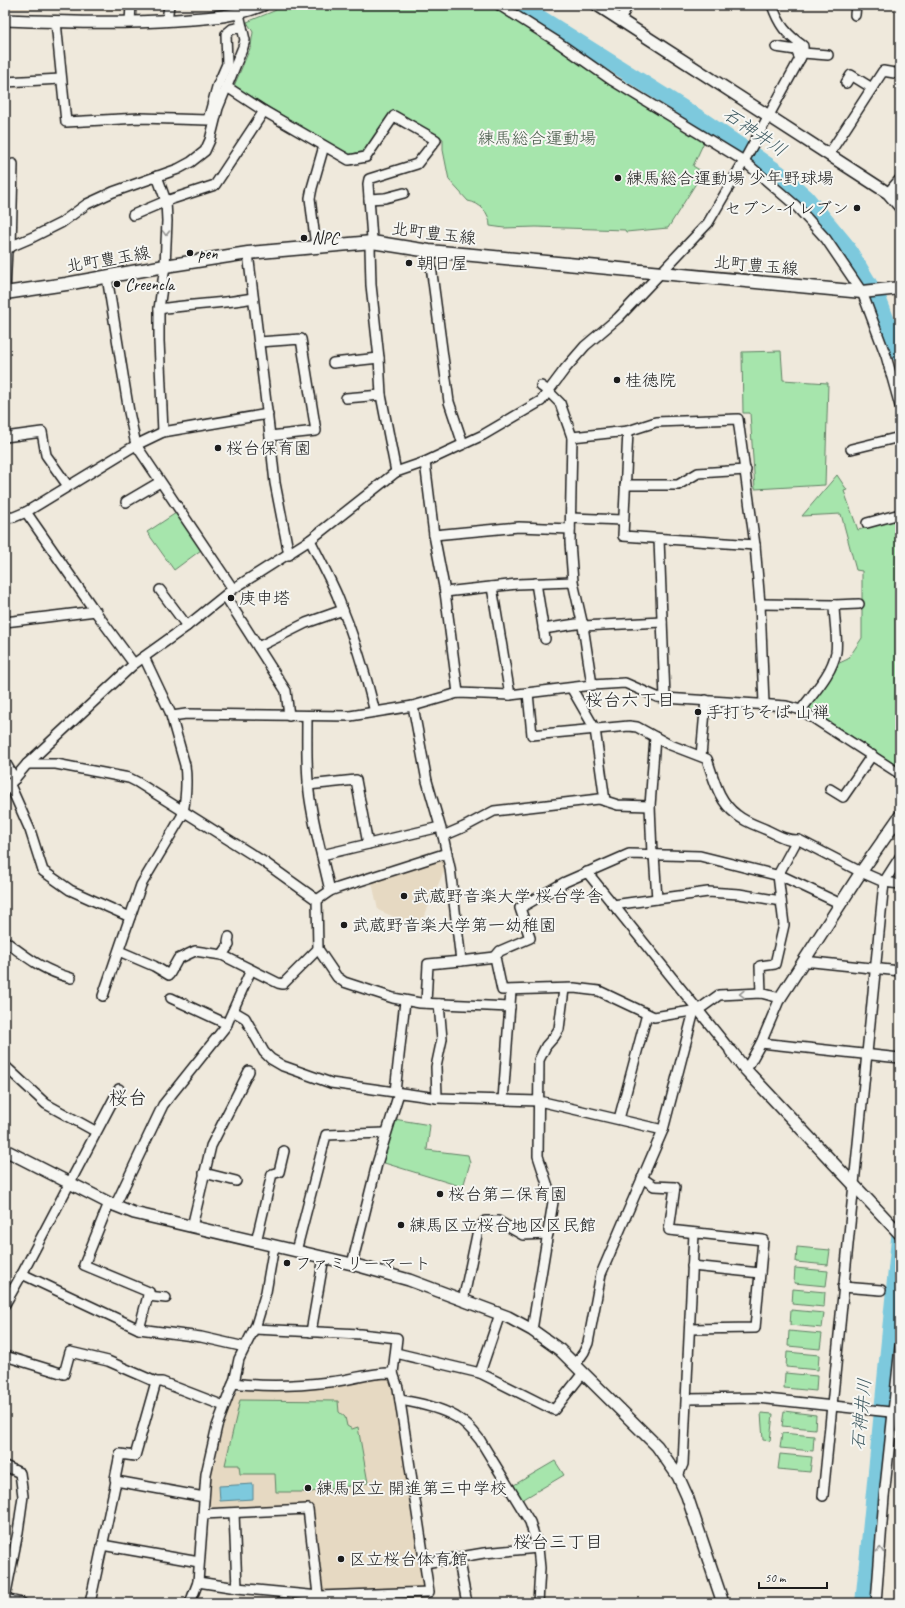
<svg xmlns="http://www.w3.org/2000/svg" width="905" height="1608" font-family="Caveat,'Klee One',sans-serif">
<rect width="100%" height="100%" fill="#efe9dc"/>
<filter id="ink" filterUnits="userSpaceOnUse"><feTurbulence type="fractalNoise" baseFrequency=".025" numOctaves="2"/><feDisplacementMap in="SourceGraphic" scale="8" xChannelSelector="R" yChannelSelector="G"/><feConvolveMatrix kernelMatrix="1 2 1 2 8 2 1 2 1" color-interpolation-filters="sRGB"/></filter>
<g filter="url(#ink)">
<g fill="#e6d9c2">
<path d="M5,5H127V8L124,11L5,9Z"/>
<path d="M440,859L443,860L445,869L419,928L378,910L372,882Z"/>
<path d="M388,1377L394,1386L411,1504L425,1586L423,1590L327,1593L322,1590L312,1504L214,1510L206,1500L209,1477L221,1426L233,1396L238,1391L330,1386Z"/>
</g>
<g fill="#a6e5ac" stroke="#618064">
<path d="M284,5H494L704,142L693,166L703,172L668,228L626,232L625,230L536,227L504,228L490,226C490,213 480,203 468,201L449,180L443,150V139L395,111L365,151L347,155L234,86L251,46L253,32L247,22L274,11Z"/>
<path d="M781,351L783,380L828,383L825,485L755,489L750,413H743L742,352Z"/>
<path d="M837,475L847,490L844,491L858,530L897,519L900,529V768L810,709L808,705L835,665L848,659L862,638V571L856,570L841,514L802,516Z"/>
<path d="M176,513L201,550L174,570L147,532Z"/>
<path d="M394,1119L430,1125L427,1150L468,1155L470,1163L463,1187L381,1162Z"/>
<path d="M797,1247L830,1250L828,1265L796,1262Z"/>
<path d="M795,1268L828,1271L826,1286L794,1283Z"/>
<path d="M793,1289L825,1292L824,1307L792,1304Z"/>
<path d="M791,1310L824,1313L822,1328L790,1325Z"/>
<path d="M789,1331L822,1334L820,1349L788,1346Z"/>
<path d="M787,1352L819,1355L818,1370L786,1367Z"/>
<path d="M785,1373L817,1376L816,1391L784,1388Z"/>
<path d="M240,1400L338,1401L339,1412L345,1417L347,1426L352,1429L358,1427L368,1483L311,1492H276L275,1474H240L239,1465H225Z"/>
<path d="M784,1411L816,1415L815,1429L782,1426Z"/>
<path d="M761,1413L773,1414L770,1441L763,1440Z"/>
<path d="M782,1433L814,1436L813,1451L780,1448Z"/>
<path d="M780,1454L812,1457L810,1472L778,1469Z"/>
<path d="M555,1461L564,1475L522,1500L514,1485Z"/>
</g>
<path fill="#7dc9dd" stroke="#568490" d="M253,1484V1499L220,1501L219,1486Z"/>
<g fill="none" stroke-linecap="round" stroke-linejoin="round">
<g stroke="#7dc9dd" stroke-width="16">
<path d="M520,5L704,121L778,172L807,198L846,245L879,300L900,355"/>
<path d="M863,1603L900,1229"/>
</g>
<defs>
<g id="minor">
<path d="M499,5L556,41L613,81L744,161L796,206L826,239L862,292L886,356L900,406"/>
<path d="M855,15L856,5"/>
<path d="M620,20L628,5"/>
<path d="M167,21L169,5"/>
<path d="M56,22L66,122L140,118L208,120L217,87L227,64L226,34L232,29L242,27"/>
<path d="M130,22L131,5"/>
<path d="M776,47L796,50L800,59"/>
<path d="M803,53L828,55"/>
<path d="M5,82L61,79"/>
<path d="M846,83L851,75L872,88"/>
<path d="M227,87L264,111L349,160L366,157L394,116L436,140L417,164L369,179L368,184L372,239L370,247L371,285L379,358L381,395L396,472"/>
<path d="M829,154L883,71L900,74"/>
<path d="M157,176L166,201L167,221L165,266L159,309V341L163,432"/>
<path d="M888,193L900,179"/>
<path d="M369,199L385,198L404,193"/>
<path d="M133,215L166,201L215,185L264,111"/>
<path d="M11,247L13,164"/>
<path d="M316,247L310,198L312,188L324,146"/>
<path d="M5,249L33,237L61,223L87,204L113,192L178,169L191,162L205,151L210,140L218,108L243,47L245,40L239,14"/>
<path d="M429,251L449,402L463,444"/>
<path d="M248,253L270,436L275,483L289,555"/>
<path d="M107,277L129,412L136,445L233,589"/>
<path d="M5,293L7,248"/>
<path d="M159,309C190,304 222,304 253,298"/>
<path d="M259,342L301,339L316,431L270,436"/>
<path d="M333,363L379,358"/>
<path d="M541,386L548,391L560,403L572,437L570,542L573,582L583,626L592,685"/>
<path d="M346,398L381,395"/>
<path d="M628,431L623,536L755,545"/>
<path d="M5,437L42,432L46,455L68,486"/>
<path d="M572,437L628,431L656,422L738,419L755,545L760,604L764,704"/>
<path d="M851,449L900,437"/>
<path d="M425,462L434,535L445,592L458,693"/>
<path d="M625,485H678L698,473L746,470"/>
<path d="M126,502L160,482"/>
<path d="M26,512L92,607L134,664"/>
<path d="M5,518L14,517L26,512L136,445L163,432L268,414"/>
<path d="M571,518L623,520"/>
<path d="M867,523L900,514"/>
<path d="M434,535L519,527L570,529"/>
<path d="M659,539L665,698"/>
<path d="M310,540C319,558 329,577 337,595C352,631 366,675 375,712"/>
<path d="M536,583L545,639"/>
<path d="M492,587L510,695"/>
<path d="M160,590L187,626"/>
<path d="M445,592L517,584L573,582"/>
<path d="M226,597L286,691L289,716"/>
<path d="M760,604L834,605C834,618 838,639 836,652C832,674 814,692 801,710"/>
<path d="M834,605L859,604"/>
<path d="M5,622L96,611"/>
<path d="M583,626L662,622"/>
<path d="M543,629L583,623"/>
<path d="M258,647L306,623L343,610"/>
<path d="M572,689L595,729L605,801"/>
<path d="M528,693L532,735L629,726L637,727L668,744L707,759C714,779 718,801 737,815C745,822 758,826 767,830C777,835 788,841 799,840L861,872L884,882L823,1496"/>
<path d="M413,706L427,781L443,836L450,868L461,961"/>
<path d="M172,716L186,714L350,716L413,706L458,693L510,695L592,685L625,683L657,697L665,698L786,706L801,710L900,774"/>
<path d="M307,716C307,741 306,767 309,792C313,826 323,858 330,891"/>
<path d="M701,756L706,700"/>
<path d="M5,762L15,779"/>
<path d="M27,764H56L129,778L137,782L264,862L317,900L318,949L337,977L344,982L393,998L420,1003L510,1007"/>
<path d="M10,785L30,830L43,871L70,890L130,917"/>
<path d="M308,785L356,780L368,844"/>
<path d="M830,789L843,797L872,755"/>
<path d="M5,790L27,764L134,664L187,626L233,589L310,540L396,472L425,462L483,435L541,401L565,369L585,346L618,318L708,223L744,161L803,53V46C786,34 779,25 772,5"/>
<path d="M443,836L464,827L494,811L599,799L618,805L650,806"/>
<path d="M652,854L650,806L655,737"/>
<path d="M654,854L657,899"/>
<path d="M322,855L440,827"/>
<path d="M900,857L884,882L900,884"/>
<path d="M587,872L731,1051"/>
<path d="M317,900L330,891L338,888L447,853"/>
<path d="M613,905L708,892L739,894L781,901"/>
<path d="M5,941C28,958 42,970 71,978"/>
<path d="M119,951L154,966L169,975L178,959L195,951L222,955L278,983L283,984L318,949"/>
<path d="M222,955L229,945L228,942L229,937"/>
<path d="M495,957L500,951L530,938L520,908L565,882L629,854L700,856L784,877L841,904"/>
<path d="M803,962H813L900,971"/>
<path d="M761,993L760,966L775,964L784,925L778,875L797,840"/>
<path d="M103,996L141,885L182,816C186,801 187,780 185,765L170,712L144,657"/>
<path d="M171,998L227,1024"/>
<path d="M426,1003L428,964L461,961L495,957L502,990L574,988L599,991L654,1017L698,1010L719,995L761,993L780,998L761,1043L746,1070"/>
<path d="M233,1011L245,1018L264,1052L271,1059L283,1066L331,1083L437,1098L539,1101L663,1130"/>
<path d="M761,1043L900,1058"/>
<path d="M5,1066L46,1104L95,1131"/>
<path d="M395,1092L405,1001"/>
<path d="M437,1098L436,1067L442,1039L439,1004"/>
<path d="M503,1100L511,991"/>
<path d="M619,1119L647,1014"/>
<path d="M204,1173L236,1181"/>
<path d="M642,1178L654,1186L675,1187L669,1230L763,1240L755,1328L690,1329"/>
<path d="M109,1203L84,1265L149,1292L139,1329"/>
<path d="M115,1206L163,1105L226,1026L251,970"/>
<path d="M192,1227L211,1146L249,1071"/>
<path d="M256,1242L272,1174L279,1172L284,1151"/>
<path d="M296,1251L326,1135L385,1133"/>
<path d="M352,1264L377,1164L399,1093"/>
<path d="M692,1266L760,1273"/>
<path d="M22,1274L139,1329L201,1337L245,1347"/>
<path d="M843,1287L881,1290"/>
<path d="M148,1296L166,1298"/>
<path d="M463,1301L478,1230L485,1221H498L523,1235L548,1234"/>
<path d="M5,1304L22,1274L119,1089"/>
<path d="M254,1329L360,1334L397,1338L393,1373"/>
<path d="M532,1330L553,1202L538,1156L539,1060L546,1046L554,1037L559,1029L564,989"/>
<path d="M311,1332L324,1257"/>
<path d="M396,1353L480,1373L554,1410L583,1373"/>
<path d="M5,1356L64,1374L70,1352L108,1361L156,1382H162L224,1406"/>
<path d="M575,1365L584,1352L588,1343L601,1274L663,1130L694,1011"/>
<path d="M480,1373L500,1314"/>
<path d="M687,1399L757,1398L900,1413"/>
<path d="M400,1400C418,1403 439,1407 456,1417C465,1422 474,1432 480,1440L530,1522L538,1548L540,1568L538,1603"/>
<path d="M5,1466L20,1473L23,1496L18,1532L5,1598"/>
<path d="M678,1476L683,1464L694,1233"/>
<path d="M116,1481L204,1497"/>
<path d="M234,1513L237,1588"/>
<path d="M203,1514L308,1509L319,1603"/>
<path d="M102,1545L199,1562"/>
<path d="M458,1557L467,1603"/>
<path d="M425,1563L484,1553L538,1548"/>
<path d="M198,1582L237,1588L319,1596L429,1592L398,1388L393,1373C370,1372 352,1380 329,1382C297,1386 265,1387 233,1383"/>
<path d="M5,1599L22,1603"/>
<path d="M90,1603L116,1481L115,1479L120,1454L135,1456L156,1382"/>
<path d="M190,1603L198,1582L206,1474L217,1426L235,1378L239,1359L256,1325L266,1292L274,1246"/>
<path d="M876,1603L884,1497L900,1347"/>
</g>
<g id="tertiary">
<path d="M597,5L888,193L900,207"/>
<path d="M5,20C62,22 119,24 176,20C206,18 235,17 263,5"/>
<path d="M780,998L861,872L900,816"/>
<path d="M731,1051L746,1070L900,1234"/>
<path d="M5,1150L109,1203L134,1213L352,1264L409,1280L508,1317L532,1330L560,1350L657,1446L678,1476L687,1496L723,1603"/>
</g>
<path id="secondary" d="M5,293L66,284L165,266L248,253L361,243L372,242L429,251L473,255L862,292L900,288"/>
</defs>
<use href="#minor" stroke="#1c1c1c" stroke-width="12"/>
<use href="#tertiary" stroke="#1c1c1c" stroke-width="14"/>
<use href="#secondary" stroke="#1c1c1c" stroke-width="15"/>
<use href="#minor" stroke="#f6f6f2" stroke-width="9"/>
<use href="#tertiary" stroke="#f6f6f2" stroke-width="11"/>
<use href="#secondary" stroke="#f6f6f2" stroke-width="12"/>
</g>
<defs><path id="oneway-chevron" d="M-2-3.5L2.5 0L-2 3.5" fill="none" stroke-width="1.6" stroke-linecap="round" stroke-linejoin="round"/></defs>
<g stroke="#949492">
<use href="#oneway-chevron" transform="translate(166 233) rotate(92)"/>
<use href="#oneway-chevron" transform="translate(742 994) rotate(178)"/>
<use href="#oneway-chevron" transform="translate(880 1550) rotate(-85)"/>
</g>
</g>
<g fill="#1c1c1c" stroke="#f6f6f2" stroke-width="1.5">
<circle cx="618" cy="178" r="4"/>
<circle cx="857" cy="208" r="4"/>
<circle cx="304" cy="238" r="4"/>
<circle cx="190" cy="253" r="4"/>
<circle cx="409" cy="263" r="4"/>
<circle cx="117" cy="284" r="4"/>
<circle cx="617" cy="380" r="4"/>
<circle cx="218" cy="448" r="4"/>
<circle cx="231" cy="598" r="4"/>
<circle cx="698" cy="712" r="4"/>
<circle cx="404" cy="896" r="4"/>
<circle cx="344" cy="925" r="4"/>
<circle cx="440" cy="1194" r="4"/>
<circle cx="401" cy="1225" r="4"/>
<circle cx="287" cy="1263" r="4"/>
<circle cx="308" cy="1488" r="4"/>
<circle cx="341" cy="1559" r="4"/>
</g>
<g text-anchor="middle" stroke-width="4" stroke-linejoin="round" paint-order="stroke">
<g font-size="17" fill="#455847" stroke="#f6f6f2">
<text x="537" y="144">練馬総合運動場</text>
</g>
<g font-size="17" fill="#1c1c1c" stroke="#f6f6f2" text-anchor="start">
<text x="626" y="184">練馬総合運動場 少年野球場</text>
<text x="849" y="214" text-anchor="end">セブン-イレブン</text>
<text x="312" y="244">NPC</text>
<text x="198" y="259">pen</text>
<text x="417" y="269">朝日屋</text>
<text x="125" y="290">Creencla</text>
<text x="625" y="386">桂徳院</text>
<text x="226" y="454">桜台保育園</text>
<text x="239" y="604">庚申塔</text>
<text x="706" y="718">手打ちそば 山禅</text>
<text x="412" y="902">武蔵野音楽大学 桜台学舎</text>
<text x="352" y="931">武蔵野音楽大学第一幼稚園</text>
<text x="448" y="1200">桜台第二保育園</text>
<text x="409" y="1231">練馬区立桜台地区区民館</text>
<text x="295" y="1269">ファミリーマート</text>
<text x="316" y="1494">練馬区立 開進第三中学校</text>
<text x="349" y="1565">区立桜台体育館</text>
</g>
<g font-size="17" fill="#1c1c1c" stroke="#f6f6f2">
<text transform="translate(434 233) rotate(7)" y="6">北町豊玉線</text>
<text transform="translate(108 259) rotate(-10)" y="6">北町豊玉線</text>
<text transform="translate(756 265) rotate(5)" y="6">北町豊玉線</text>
</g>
<g font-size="18" font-style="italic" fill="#3e5960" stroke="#f6f6f2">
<text transform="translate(755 132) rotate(34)" y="6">石神井川</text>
<text transform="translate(861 1414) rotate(-84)" y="6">石神井川</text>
</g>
<g font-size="18" fill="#1c1c1c" stroke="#f6f6f2">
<text x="630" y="706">桜台六丁目</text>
<text x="558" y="1548">桜台三丁目</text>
</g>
<g font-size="19" fill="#1c1c1c" stroke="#f6f6f2">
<text x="128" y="1104">桜台</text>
</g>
</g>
<rect width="905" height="1608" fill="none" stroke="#f6f6f2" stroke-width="20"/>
<rect x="10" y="10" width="885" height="1588" fill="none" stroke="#1c1c1c" stroke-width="1.5" filter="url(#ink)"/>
<path d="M759 1582v6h68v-6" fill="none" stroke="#1c1c1c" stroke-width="2"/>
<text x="765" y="1582" font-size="12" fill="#1c1c1c" stroke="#f6f6f2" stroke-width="3" paint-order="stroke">50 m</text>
</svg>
